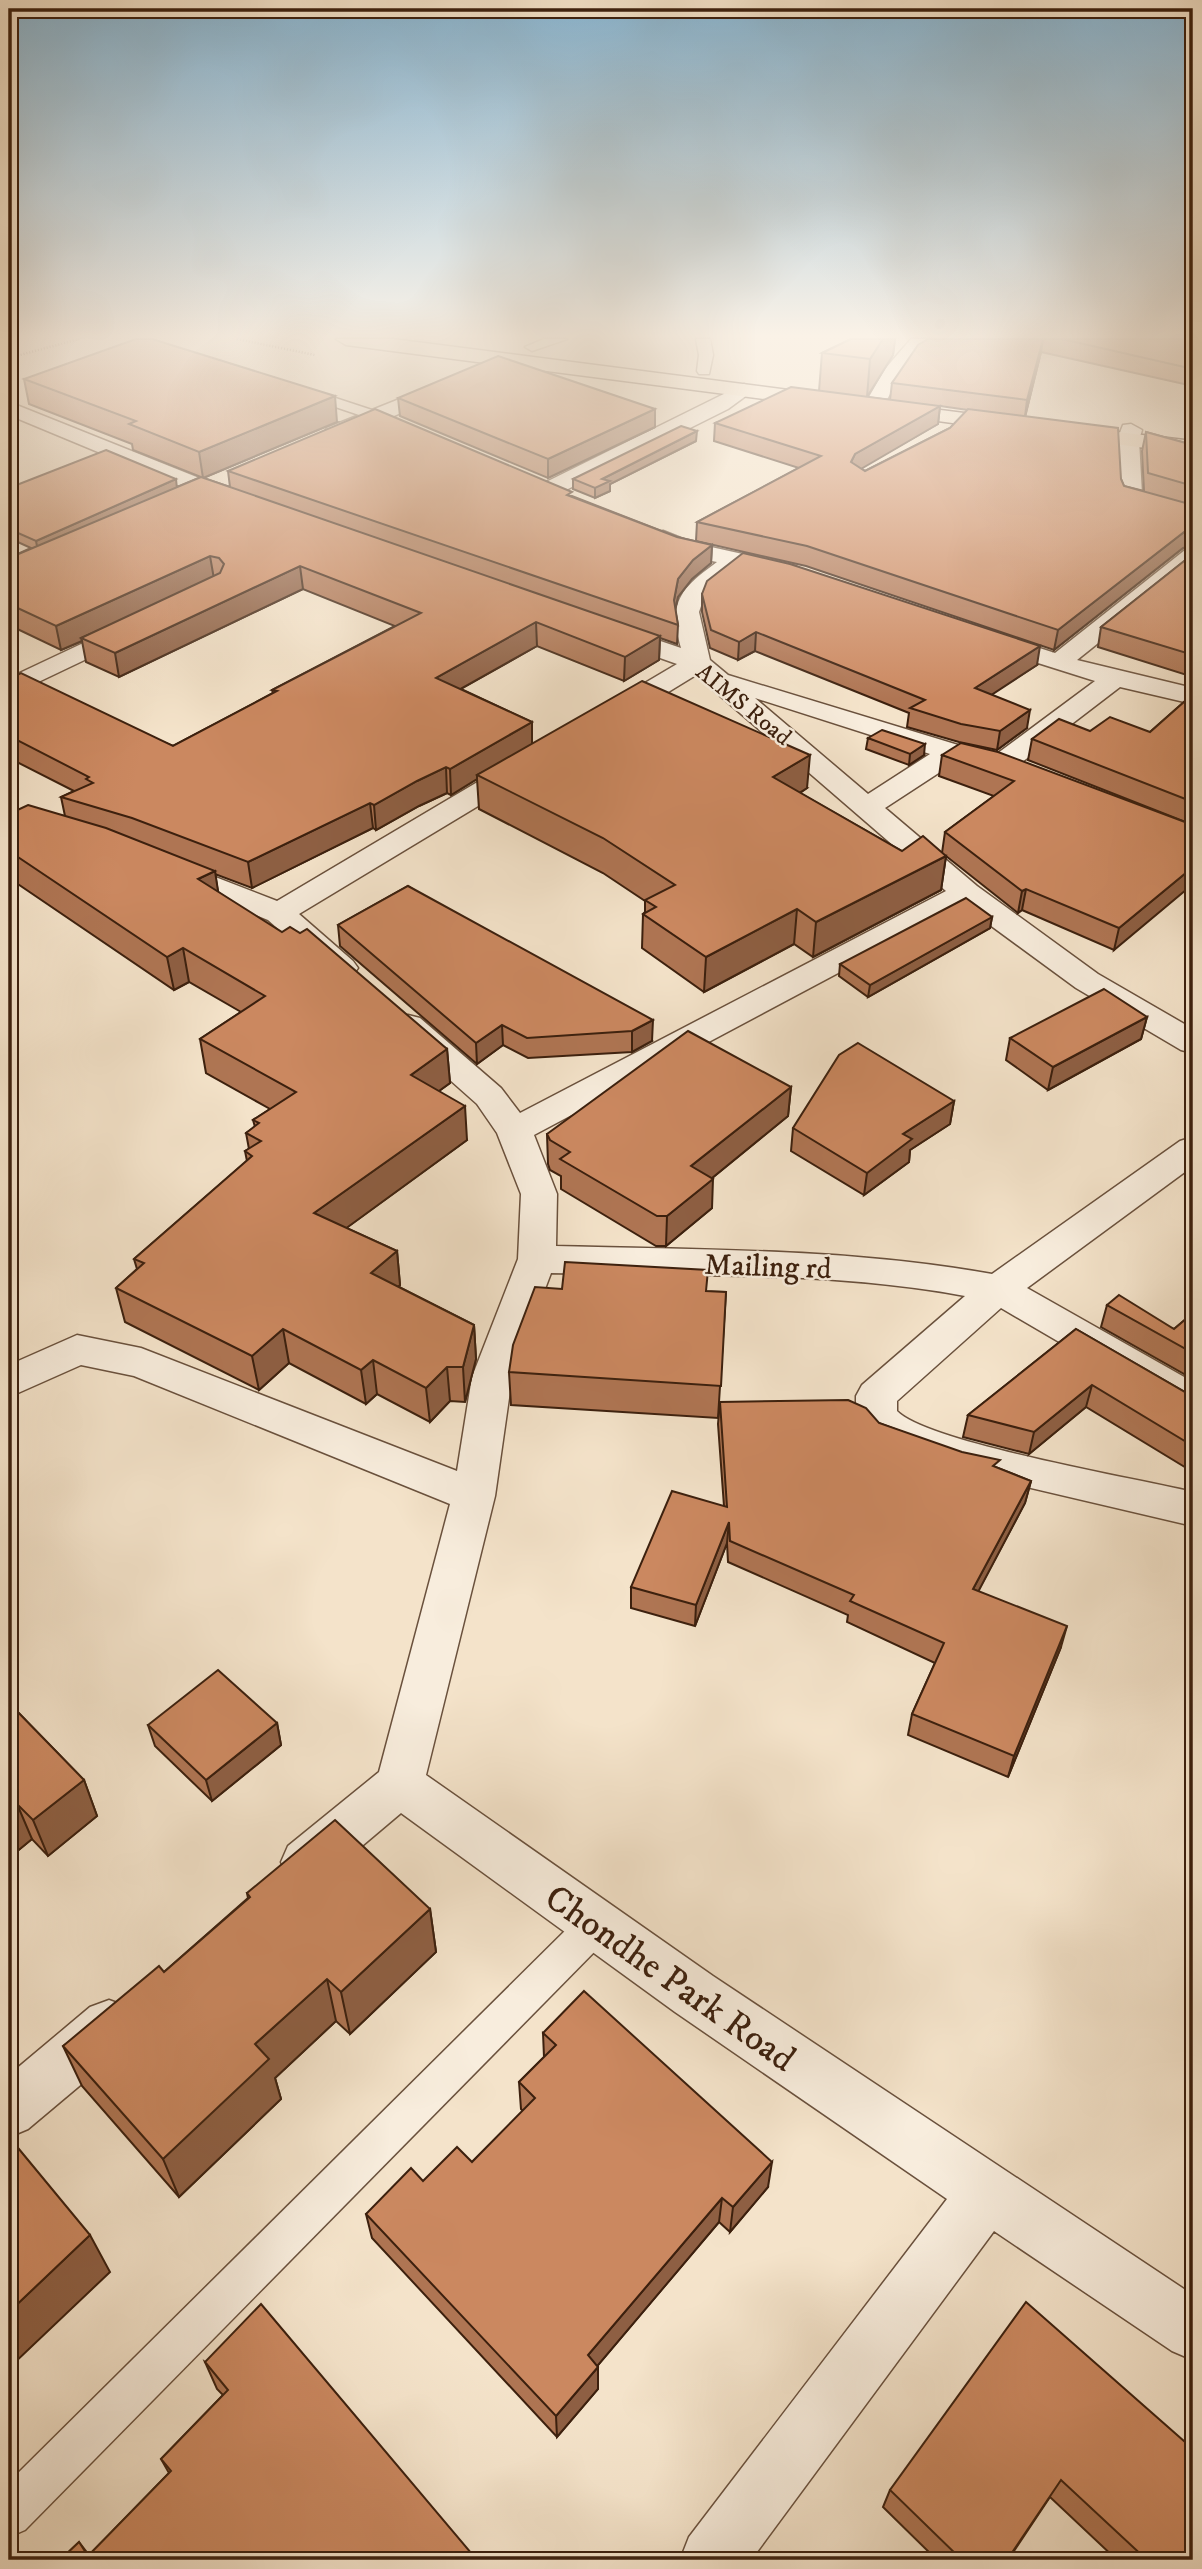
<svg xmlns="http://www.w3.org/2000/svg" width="1202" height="2569" font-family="'IM FELL DW Pica',serif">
<rect width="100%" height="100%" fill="#f4e3ca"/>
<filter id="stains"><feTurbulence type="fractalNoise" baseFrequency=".00286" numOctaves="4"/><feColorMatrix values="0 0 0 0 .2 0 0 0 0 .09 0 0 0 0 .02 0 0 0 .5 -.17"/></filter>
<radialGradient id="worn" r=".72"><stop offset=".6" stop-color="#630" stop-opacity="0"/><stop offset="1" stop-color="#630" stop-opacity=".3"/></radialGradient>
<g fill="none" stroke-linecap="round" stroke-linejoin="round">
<defs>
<g id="lane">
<path d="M544,339H567L532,351L525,347Z"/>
<path d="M696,339H710L713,355L709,374H699L697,371L699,355Z"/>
<path d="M302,387L381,413L384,416L381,419H371L297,394L295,391Z"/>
<path d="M594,1909L607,1915L613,1927L607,1939L25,2530L9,2537V2482L581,1915Z"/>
</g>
<g id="street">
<path d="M911,339H932L901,375L886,401H872L869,397L885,369Z"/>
<path d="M447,380L454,382L457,386L454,390L343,438L335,439L324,433L327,428Z"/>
<path d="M744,384L754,390L728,409L556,495L548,497L537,490L540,485Z"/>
<path d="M9,402L244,496L247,501L236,508L228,506L9,415Z"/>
<path d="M1131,424L1142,430L1139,440L1142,494L1193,509V523L1123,503L1120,498L1117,440L1123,425Z"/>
<path d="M663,531L693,543L796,566L799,571L796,576L787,578L741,568L704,597L699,612L710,660L728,675L958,745L998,753L1095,681L981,645L977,640L981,635H999L1055,653L1185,550L1193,548V567L1077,660L1193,688V704L1120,687L1013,769L1003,771L957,761L885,808L977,886L1098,974L1193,1029V1053L1181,1050L1076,988L964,906L534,1135L557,1194L556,1246C702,1250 848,1248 992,1274L1180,1141L1193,1137V1166L1027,1288L1193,1382V1416L1179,1412L1001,1308L897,1401V1411C928,1443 1139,1479 1193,1492V1526L958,1471L876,1442L856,1416V1396L862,1385L965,1296C830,1271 688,1276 551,1273L512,1377L495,1496L426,1775L713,1976L1193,2295V2360L1172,2351L994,2231L751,2560H680L689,2537L947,2199L675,2012L401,1813L324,1878L306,1885L288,1878L281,1862L288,1846L379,1772L450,1504L134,1376L81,1365L9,1397V1365L77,1335L141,1348L457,1471L472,1377L518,1259L521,1194L497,1133L477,1104L396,1032L391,1025L396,1018L408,1015L420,1018L501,1088L520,1113L946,891L696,675L621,721H601L597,715L601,709L677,664L601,637L597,632L601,627H619L681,648C668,602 680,589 717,562C698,558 663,555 651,538L655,533ZM755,698L930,754L868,794Z"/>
<path d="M130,621L139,624L143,629L139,634L9,696V678Z"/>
<path d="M523,759L533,761L537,767L533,773L299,914L353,961L358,968L353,975L342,978L331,975L268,920L157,875L153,869L157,863L168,860L179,863L277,901L513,761Z"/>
<path d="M109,2000L128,2007L136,2026L128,2045L28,2129L9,2137V2075L90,2007Z"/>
</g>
<g id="primary">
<path d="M336,339H393L827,395L837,401L827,407L346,345Z"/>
<path d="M886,403L1011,419L1022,425L1011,431L879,413L876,409L879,405Z"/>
<path d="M1067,426L1193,441V454L1059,437L1056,432Z"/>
</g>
</defs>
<use href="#lane" stroke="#6a513d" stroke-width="3"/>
<use href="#street" stroke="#6a513d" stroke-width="3"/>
<use href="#primary" stroke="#3c200e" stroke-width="3"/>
<g stroke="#3c200e" stroke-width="2.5" stroke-dasharray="1 2" stroke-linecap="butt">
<path d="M237,339L315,355"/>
<path d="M9,358L79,339"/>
</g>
<use href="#lane" fill="#f8eddd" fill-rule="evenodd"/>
<use href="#street" fill="#f8eddd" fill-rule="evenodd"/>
<use href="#primary" fill="#f4e3ca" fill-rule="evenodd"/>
</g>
<g fill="#af7553" stroke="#3c200e" stroke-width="2" fill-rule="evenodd">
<path d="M851,339H895L893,355L867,397L890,400L892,383L928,339H1193V386L1041,352L1025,417L1121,479L1124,486L1144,491L1142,451L1146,432L1193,445V546L1183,548L1054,650L806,566L696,541L697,522L799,468L714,441L715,423L819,391L822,353ZM940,406L968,410L950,428L865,471L861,468L938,424Z"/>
<path d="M24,379L337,422L203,478L230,487L228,471L572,496L677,537L712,545L711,563L692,579L678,597L675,609L678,625L677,644L660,638L659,660L624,681L537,646L461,689L532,722V743L807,788L800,793L902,851L942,853L945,832L994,796L939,776L942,755L1193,825L1114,950L1022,910L1018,913L946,856L941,890L813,957L794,944L704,992L642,948L643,914L645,912V901L603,873L479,809L477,779L451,795L447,793L419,806L376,830L373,828L252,888L215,874L218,892L447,1049L450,1083L439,1091L467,1140L346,1228L397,1251L400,1285L399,1287L474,1325L476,1359L465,1402L450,1401L430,1422L377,1394L366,1404L289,1363L259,1390L125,1322L116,1288L137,1269L134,1259L247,1161L245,1151L249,1149L246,1133L255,1127L253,1120L270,1109L206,1073L200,1039L241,1012L189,982L174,990L9,878V814L65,816L61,797L74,791L9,758V679L173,746L273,693L272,690L395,626L303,589L119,677L86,662L82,641L61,650L9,625V558L31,548L9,538V488L177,487L201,477L133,450L132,444L29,404Z"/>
<path d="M398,398L655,409V427L548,478L400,416Z"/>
<path d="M696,441L610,484V491L595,498L573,489V479Z"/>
<path d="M1193,554V677L1098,647L1101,627Z"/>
<path d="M702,594L1037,665L991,694L1027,728L997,750L959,742L907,727L909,713L755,651L738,660L710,648L702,612Z"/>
<path d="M1193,694V825L1028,760L1032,739L1090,731L1150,732Z"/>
<path d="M868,738L924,755L909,765L866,749Z"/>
<path d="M408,886L652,1041L632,1052L528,1058L503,1045L477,1064L340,946L338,925Z"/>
<path d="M992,917L990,928L868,997L839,976L840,964Z"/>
<path d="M1147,1017L1141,1039L1048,1090L1006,1060L1010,1038Z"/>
<path d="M791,1087L788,1116L712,1178V1208L666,1246H656L561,1189V1176L550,1170L548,1164L547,1134Z"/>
<path d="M954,1101L950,1124L910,1150L909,1162L864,1195L791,1151L793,1128Z"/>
<path d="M562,1289L726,1292L718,1418L511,1405L509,1372Z"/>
<path d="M1107,1305L1174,1329L1193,1313V1379L1101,1327Z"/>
<path d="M1076,1329L1185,1392L1193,1394V1472L1086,1407L1029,1454L963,1437L968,1415Z"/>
<path d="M720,1402L879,1423L998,1468L1031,1481L1025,1503L978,1591L1061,1647L1008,1777L908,1735L912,1714L935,1663L847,1622L848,1615L728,1562L727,1543L695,1626L631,1608V1587L724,1506L718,1424Z"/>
<path d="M9,1703L84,1780L97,1816L48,1856L32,1839L9,1858Z"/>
<path d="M277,1723L281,1745L212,1801L155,1746L148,1725Z"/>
<path d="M247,1893L430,1909L436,1952L350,2034L336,2021L275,2078L281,2099L179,2197L82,2086L63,2046L164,1972L248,1898Z"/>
<path d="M543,2033L768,2187L730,2232L719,2222L597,2366L598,2389L557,2437L372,2238L366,2214L472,2162L523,2111L521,2109L519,2082L544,2057Z"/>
<path d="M205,2362L477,2560H60L79,2542L89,2555L169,2473L161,2459L223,2395L217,2389Z"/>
<path d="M1193,2449V2560H1117L1050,2497L1008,2560H937L883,2507L890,2490Z"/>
</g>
<g fill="#8e5f43" stroke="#3c200e" stroke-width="2">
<path d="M883,339H895L893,355L867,397L870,359Z"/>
<path d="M1043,339L1041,352L1025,417L1027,400Z"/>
<path d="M335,396L337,422L203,478L199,452Z"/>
<path d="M940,406L938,424L854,473L851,462L855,454Z"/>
<path d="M655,409V427L548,478V459Z"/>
<path d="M697,431L696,441L610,484V491L595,498V488L602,479Z"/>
<path d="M176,479L177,489L38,551L36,541Z"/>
<path d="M1193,528V546L1183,548L1054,650L1058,630L1188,529Z"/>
<path d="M712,545L711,563L692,579L678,597L673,619L674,600L678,579L693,560Z"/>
<path d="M210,556L214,579L81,638L82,641L61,650L56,626Z"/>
<path d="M300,566L303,589L119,677L115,653Z"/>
<path d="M536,622L537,646L437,702L436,678Z"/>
<path d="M756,632L755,651L738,660L739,642Z"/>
<path d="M660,636L659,660L624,681L625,657Z"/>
<path d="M1040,646L1037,665L973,707L975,688Z"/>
<path d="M1030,710L1027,728L997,750L1000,731Z"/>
<path d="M532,722V747L477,775V779L451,795L450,769Z"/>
<path d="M925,744L924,755L909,765L910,754Z"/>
<path d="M810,755L807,788L771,811L773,777Z"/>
<path d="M446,767L447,793L419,806L376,830L374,805L417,781Z"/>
<path d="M370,803L373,828L252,888L248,862Z"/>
<path d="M946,856L941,890L813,957L816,922Z"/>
<path d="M1193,867V884L1114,950L1119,928Z"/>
<path d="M215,871L220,904L198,879Z"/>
<path d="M1026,889L1022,910L1018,913L1022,891Z"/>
<path d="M797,909L794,944L704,992L706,957Z"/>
<path d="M992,917L990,928L868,997L870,985Z"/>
<path d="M183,948L189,982L174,990L167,957Z"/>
<path d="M1147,1017L1141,1039L1048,1090L1053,1067Z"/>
<path d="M653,1020L652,1041L632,1052V1031Z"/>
<path d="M502,1025L503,1045L477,1064L476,1043Z"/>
<path d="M447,1049L450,1083L414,1109L411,1075Z"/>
<path d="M791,1087L788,1116L690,1196L691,1166Z"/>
<path d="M954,1101L950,1124L910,1150L909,1162L864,1195L867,1173L903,1134Z"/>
<path d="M465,1106L467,1140L319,1248L314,1213Z"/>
<path d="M713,1179L712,1208L666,1246L667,1216Z"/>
<path d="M397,1251L400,1285L375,1307L371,1273Z"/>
<path d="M474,1325L476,1359L465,1402L463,1367Z"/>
<path d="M283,1329L289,1363L259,1390L252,1356Z"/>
<path d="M373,1360L377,1394L366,1404L361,1370Z"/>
<path d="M447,1367L450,1401L430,1422L426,1388Z"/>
<path d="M1092,1385L1086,1407L1029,1454L1034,1432Z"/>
<path d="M1031,1481L1025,1503L968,1611L973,1589Z"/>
<path d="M729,1522L727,1543L695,1626L696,1605Z"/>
<path d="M1067,1626L1061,1647L1008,1777L1014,1756Z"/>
<path d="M277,1723L281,1745L212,1801L206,1780Z"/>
<path d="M84,1780L97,1816L48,1856L33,1820Z"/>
<path d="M17,1804L32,1839L9,1858V1810Z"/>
<path d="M430,1909L436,1952L350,2034L341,1992Z"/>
<path d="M9,1934L15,1947L9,1952Z"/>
<path d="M327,1979L336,2021L275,2078L281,2099L179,2197L163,2159L255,2044Z"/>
<path d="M772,2162L768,2187L730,2232L733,2207Z"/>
<path d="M722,2198L719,2222L588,2377V2355Z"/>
<path d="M90,2235L110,2272L9,2368V2312Z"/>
<path d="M598,2367V2389L557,2437L556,2416Z"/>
</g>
<g fill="#cb8860" stroke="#3c200e" stroke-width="2">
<path d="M136,339H152L335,396L199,452L129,424L136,421L24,379Z"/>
<path d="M851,339H883L870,359L822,353Z"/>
<path d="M928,339H1043L1027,400L892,383L918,345Z"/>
<path d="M1062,339H1193V369Z"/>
<path d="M498,356L655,409L548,459L398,398Z"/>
<path d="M791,387L940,406L855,454L851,462L865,471L950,428L968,409L1118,428L1121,479L1124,486L1193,505V528L1188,529L1058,630L807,546L697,522L821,456L715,423Z"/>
<path d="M375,409L572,492L567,495L677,537L712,545L693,560L678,579L674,600L678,625L228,471Z"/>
<path d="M681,426L697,431L602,479L610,481L595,488L573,479Z"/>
<path d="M1146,432L1193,445V486L1148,473Z"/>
<path d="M106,450L176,479L36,541L9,529V513L10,512L9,511V488Z"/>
<path d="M201,477L660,636L625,657L536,622L436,678L532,722L450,769L446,767L417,781L374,805L370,803L248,862L132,818L61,797L93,783L86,779L89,777L9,736V679L21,673L173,746L277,691L272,690L421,613L300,566L115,653L81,638L220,573L224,564L219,558L210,556L56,626L9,604V558Z"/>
<path d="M743,553L790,564L1040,646L975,688L1030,710L1000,731L961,724L910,708L925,700L756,632L739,642L711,630L702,594L707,581Z"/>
<path d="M1193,554V655L1101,627Z"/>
<path d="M642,681L810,755L773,777L902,851L923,836L946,856L816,922L797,909L706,957L643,914L656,907L645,900L675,885L603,838L477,775Z"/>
<path d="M1193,694V802L1032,739L1059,719L1090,731L1110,717L1150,732Z"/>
<path d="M882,730L925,744L910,754L868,738Z"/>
<path d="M961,743L998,752L1193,825V867L1119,928L1026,889L1022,891L945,832L1014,781L942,755Z"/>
<path d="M28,805L106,828L215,871L198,879L282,932L290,927L300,933L307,929L447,1049L411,1075L465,1106L314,1213L397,1251L371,1273L474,1325L463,1367H447L426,1388L373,1360L361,1370L283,1329L252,1356L116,1288L144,1263L134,1259L252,1156L245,1151L261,1141L246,1133L259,1123L253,1120L296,1092L200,1039L265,996L183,948L167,957L9,851V814Z"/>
<path d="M408,886L653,1020L632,1031L527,1038L502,1025L476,1043L338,925Z"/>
<path d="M966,898L992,917L870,985L840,964Z"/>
<path d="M1104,989L1147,1017L1053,1067L1010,1038Z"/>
<path d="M688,1031L791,1087L691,1166L713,1179L667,1216H657L560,1159L570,1152L550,1140L547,1134Z"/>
<path d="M858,1043L954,1101L903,1134L912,1139L867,1173L793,1128L839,1055Z"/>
<path d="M565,1262L708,1270L706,1291L726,1292L721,1386L509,1372L513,1345L535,1287L562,1289Z"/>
<path d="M1119,1295L1174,1329L1193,1313V1353L1107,1305Z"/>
<path d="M1076,1329L1185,1392L1193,1394V1446L1092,1385L1034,1432L968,1415Z"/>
<path d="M848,1400L866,1408L879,1423L962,1452L1000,1460L993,1466L1031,1481L973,1589L1067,1626L1014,1756L912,1714L944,1643L850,1601L854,1595L730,1541L729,1522L696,1605L631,1587L672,1491L727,1507L720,1402Z"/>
<path d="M218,1670L277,1723L206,1780L148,1725Z"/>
<path d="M9,1703L84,1780L33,1820L17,1804L9,1810Z"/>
<path d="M335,1820L430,1909L341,1992L327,1979L255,2044L269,2059L163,2159L63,2046L159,1966L164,1972L250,1897L247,1893Z"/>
<path d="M584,1991L772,2162L733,2207L722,2198L588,2355L598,2367L556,2416L366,2214L411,2168L423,2181L457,2147L472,2162L535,2098L519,2082L556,2045L543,2033Z"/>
<path d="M9,2137L90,2235L9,2312Z"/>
<path d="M1026,2302L1193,2449V2560H1147L1061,2480L1007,2560H962L890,2490Z"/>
<path d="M261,2304L477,2560H60L79,2542L88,2556L171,2471L161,2459L228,2390L205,2362Z"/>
<path d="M828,2554L834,2560H824Z"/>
</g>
<linearGradient id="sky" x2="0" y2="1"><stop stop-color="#89b8d6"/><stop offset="0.48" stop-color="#faf2e7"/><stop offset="1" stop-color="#faf2e7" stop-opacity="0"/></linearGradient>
<rect width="1202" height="699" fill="url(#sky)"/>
<g text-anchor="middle" stroke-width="5" stroke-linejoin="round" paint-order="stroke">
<g font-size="24" fill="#3c200e" stroke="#f8eddd">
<text transform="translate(744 704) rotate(39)" y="8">AIMS Road</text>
</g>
<g font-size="30" fill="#3c200e" stroke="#f8eddd">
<text transform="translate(768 1266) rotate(2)" y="10">Mailing rd</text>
</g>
<g font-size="37" fill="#3c200e" stroke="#f8eddd">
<text transform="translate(671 1977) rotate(35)" y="13">Chondhe Park Road</text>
</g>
</g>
<rect width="1202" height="2569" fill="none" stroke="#f4e3ca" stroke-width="35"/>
<rect x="10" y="10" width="1181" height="2548" fill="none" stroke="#3c200e" stroke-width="3.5"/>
<rect x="18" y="18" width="1167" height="2534" fill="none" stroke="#3c200e" stroke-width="2"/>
<rect width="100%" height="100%" filter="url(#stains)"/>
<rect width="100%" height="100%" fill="url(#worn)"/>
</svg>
